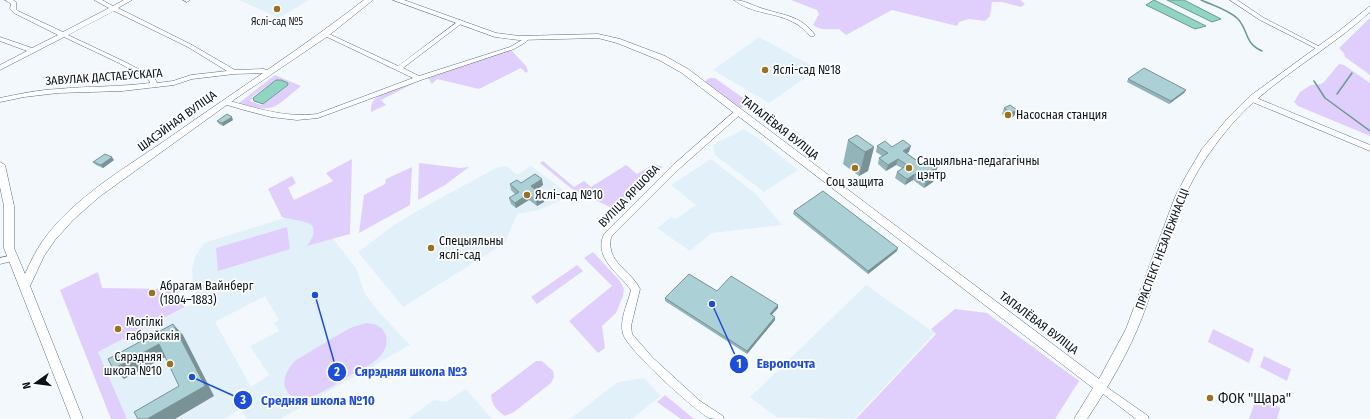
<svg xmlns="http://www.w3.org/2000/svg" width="1370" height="419" font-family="'Fira Sans Condensed',sans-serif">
<rect width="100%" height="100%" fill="#f3f8fd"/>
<g fill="#e2f0fa" fill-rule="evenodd">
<path d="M239,0H309L279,18Z"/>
<path d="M759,37L818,69L769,103L713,70Z"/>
<path d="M744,129L762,141L798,170L764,192L715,155L713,145Z"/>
<path d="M711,159L756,194L782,225L712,233L690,251L657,228L671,217L676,219L696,205L671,185Z"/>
<path d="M507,166L517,175L531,166L570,195L558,202L539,210L517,214L505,243L403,307L358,252L394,225L426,206L496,168Z"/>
<path d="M291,216L317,218L356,268L365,294L379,312L410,345L280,419H247L240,409L225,419H127L98,352L200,300L193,290L192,270L195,257L204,243ZM265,296L279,320L274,323L279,331L250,346L269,375L251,387L215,322Z"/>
<path d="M866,285L935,333L854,419L776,417L750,397Z"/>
<path d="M644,378L661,396L631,419H570L618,382Z"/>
<path d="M466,389L492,419H408L434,400L446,402Z"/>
</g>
<g fill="#e0cffd" fill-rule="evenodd">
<path d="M791,0H1020L1025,4L1021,7L1002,2H992L990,16L985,21L969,19L959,22L957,26L892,10L846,35L839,29C830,29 821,31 813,25L819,14L817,10Z"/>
<path d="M1370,18V75L1345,57L1344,53L1339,48Z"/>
<path d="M511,50L526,66L528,71L526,73L521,68L479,89L437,79L432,84L428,78Z"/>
<path d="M1339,64L1344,65L1370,83V136L1298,106L1294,102L1300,92L1311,85L1321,84L1324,82Z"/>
<path d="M275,75L301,86C274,108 274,114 239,103ZM276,80H281L289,83V85L264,104L261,105L250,101L253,96Z"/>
<path d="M710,78H715L746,100L747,105L745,107L740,108L735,105L709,86L706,82V80Z"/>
<path d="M420,80L381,100L386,105L371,112C371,108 371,103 374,100C382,91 409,85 420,80Z"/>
<path d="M352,159L350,234L307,246C312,238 316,233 312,225C302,220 292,220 282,217L268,189L292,176L296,183L288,188L294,200L333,181L326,173Z"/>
<path d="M543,161L574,187L584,181L591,187L626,165L637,174L654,164L663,167L618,211L572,189L540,163Z"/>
<path d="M419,163L460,168L469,167L445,185L418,200Z"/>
<path d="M412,167L410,205L359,233L364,195L385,184L386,179Z"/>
<path d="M287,227L290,249L218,271L216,248Z"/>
<path d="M593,252L620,281L624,289L623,296L616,313L602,326L605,348L598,353L569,321L612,286L584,258Z"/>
<path d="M577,265L583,271L537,304L531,297Z"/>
<path d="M98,272L102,288L176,289L185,307L98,352L127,419H111L60,290Z"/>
<path d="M955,309L987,313L1079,381L1055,419H856L936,334L931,329Z"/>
<path d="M366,323C384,323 393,339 382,354C374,364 360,370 349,376C335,384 295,415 285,387C282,377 289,367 296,360L350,328Z"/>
<path d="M1213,329L1254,349L1249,363L1208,342Z"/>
<path d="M1264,356L1291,369L1287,381L1260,367Z"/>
<path d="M536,361H542L553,371L554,377L551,383L514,412L505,416C496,410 492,405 491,395Z"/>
<path d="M665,395L694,419H681L657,402Z"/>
<path d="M1257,396L1280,408L1277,419H1249Z"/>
</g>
<g fill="#92d4c3" stroke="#699a90">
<path d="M1154,0L1206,26L1195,29L1146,5Z"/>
<path d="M1167,0H1184L1221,19L1212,22Z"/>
<path d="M276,80H281L288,83V85L263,104L254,101L253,98Z"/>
</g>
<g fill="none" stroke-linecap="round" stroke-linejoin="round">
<g stroke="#699a90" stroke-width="1.5">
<path d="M1201,0C1212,5 1229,10 1238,19C1249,31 1244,43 1262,51"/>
<path d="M1314,81L1325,98L1370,131"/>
<path d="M1337,94L1352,73"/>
</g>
<defs>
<g id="minor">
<path d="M5,0H13L16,2V9L18,11L63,32L109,8L94,0H102L113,6L124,0H132L118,8L192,45L235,70L264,69L271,72L268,74L264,73L234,74L192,79L174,85L122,91L58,93L24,97L0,102V98C19,94 38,90 58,89C89,86 119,87 150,83L149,80L119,63L64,37L0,70V65L27,51L0,41V37L32,48L58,35L14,13L10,9L11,4ZM114,11L188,47L227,71L191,75L173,81L157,83L154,77L123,61L68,35Z"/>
<path d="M183,0H190L187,2Z"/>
<path d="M734,0C745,0 753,6 764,9C785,16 800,15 815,35L814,36H810C805,31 800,25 793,22C775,12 751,14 734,0Z"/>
<path d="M1230,0H1237L1264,18L1322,48L1319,50L1317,49L1260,20Z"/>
<path d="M460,20L463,22L462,23L403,68L419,76L510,47L522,40L524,37H528L529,38L526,42L514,49L421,80L318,118L297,120L271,117L244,110L224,104L223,102L226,100C256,108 285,118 317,114L413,78L323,35V33H327L398,66Z"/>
<path d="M1250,97H1254L1370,145V151L1250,101L1249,99Z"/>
<path d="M736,110H742L743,112L679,169L611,237C606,263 630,269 640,289L631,326L632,334L653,358L700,401L723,416L724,419C719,419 713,419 709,418C693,409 627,349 623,334C619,320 628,303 631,290C619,273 593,258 604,234L673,165Z"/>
<path d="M13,255L16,256L17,258L16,260L0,264V258Z"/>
<path d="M1101,383L1148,416L1149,419H1136L1098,390L1096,387L1098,384Z"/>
</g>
<g id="major">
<path d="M364,0H373L328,36L235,99L99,197L73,220L55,240L44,256L30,286L83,419H71L4,248V206L0,187V162L5,165L14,206V248L25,274C30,263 35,252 42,242C73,197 129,166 173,135C237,90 302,48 364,0Z"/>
<path d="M393,0H404L496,33L519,36L598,34L620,39L665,56L688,69L1099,379L1126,329L1175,197L1186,176L1202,149L1228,118L1250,96L1339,31L1370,6V12C1334,45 1291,69 1255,101C1235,118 1219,139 1204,161C1174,207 1162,264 1143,315C1129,352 1109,386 1087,419H1074L1093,388L682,73L659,60L617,43L598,38L519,40L495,37Z"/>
</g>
</defs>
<use href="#minor" stroke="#567081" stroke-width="1"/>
<use href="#major" stroke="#567081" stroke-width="1"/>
<use href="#minor" fill="#fff" fill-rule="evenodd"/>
<use href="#major" fill="#fff" fill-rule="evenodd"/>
</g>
<g fill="#93b4b9">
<path d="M1128,79L1186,90L1184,93L1169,104L1127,82Z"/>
<path d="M1004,108L1017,110L1014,116L1009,119L1002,114Z"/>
<path d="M233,120L223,126L219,124L217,121Z"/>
<path d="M848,140L874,147L868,171L859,176L843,164Z"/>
<path d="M877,146L909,152L907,153L923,165L936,172L932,174L935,176L933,182L924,188L913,180L905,185L895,178L897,172L902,168L896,165L886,171L878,164L879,158L882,156L876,152Z"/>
<path d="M114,160L103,168L96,165L93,162Z"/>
<path d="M521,183L543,185L536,190L544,202L537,206L529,200L516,208L511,204L509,198L515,194L511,190L510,184Z"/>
<path d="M794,211L897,251L868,274L793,214Z"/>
<path d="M717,291L778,305V308L771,315L775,317V320L747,354L665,301V298Z"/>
</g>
<g fill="#789296">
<path d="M1186,90L1184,93L1169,104L1171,101Z"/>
<path d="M1017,110L1014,116L1009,119L1011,113Z"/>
<path d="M232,117L233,120L223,126L222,123Z"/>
<path d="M911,146L909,152L902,156L903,151Z"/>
<path d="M874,147L868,171L859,176L865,152Z"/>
<path d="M112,157L114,160L103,168L101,165Z"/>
<path d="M898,159L896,165L886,171L888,165Z"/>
<path d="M938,166L936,172L927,178L929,172Z"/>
<path d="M915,174L913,180L905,185L907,179Z"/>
<path d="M935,176L933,182L924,188L926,182Z"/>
<path d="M542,179L543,185L533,192L531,186Z"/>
<path d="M528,194L529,200L516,208L515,203Z"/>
<path d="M543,196L544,202L537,206L536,201Z"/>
<path d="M898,248L897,251L868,274V271Z"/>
<path d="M778,305V308L770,317V314Z"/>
<path d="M775,317V320L747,354V351Z"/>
<path d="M173,324L183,335L214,396L175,419H147L205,386Z"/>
<path d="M159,344L169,355L124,379L113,369Z"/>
</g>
<g fill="#abd1d7" stroke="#789296">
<path d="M1144,68L1186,90L1171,101L1128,79Z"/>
<path d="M1010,105L1017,110L1011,113L1004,108Z"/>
<path d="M227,114L232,117L222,123L217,121Z"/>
<path d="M857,135L874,147L865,152L848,140Z"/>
<path d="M903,140L911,146L903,151L923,165L930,160L938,166L929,172L935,176L926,182L915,174L907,179L897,172L907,165L898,159L888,165L879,158L888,153L877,146L885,141L892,147Z"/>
<path d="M105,154L112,157L101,165L93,162Z"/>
<path d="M535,174L542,179L531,186L543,196L536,201L528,194L515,203L509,198L519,192L510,184L517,180L521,183Z"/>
<path d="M823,191L898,248L868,271L794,211Z"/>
<path d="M689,274L717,291L731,276L778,305L770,314L775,317L747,351L665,298Z"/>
<path d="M173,324L205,386L147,419H138L134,412L179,386L159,344L113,369L108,359Z"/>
</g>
<g fill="#9a721e" stroke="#fff" stroke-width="1.5">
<circle cx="277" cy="9" r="4"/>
<circle cx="765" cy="70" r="4"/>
<circle cx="1008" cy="115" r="4"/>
<circle cx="855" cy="168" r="4"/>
<circle cx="909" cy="168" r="4"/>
<circle cx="527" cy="195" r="4"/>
<circle cx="431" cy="248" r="4"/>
<circle cx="152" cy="293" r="4"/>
<circle cx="118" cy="329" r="4"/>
<circle cx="170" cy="364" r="4"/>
<circle cx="1210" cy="398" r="4"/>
</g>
<g text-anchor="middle" stroke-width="3.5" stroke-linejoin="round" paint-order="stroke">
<g font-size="10" fill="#081219" stroke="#fff">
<text x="277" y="25">Яслі-сад №5</text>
</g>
<g font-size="12" fill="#081219" stroke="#fff" text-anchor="start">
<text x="773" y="74">Яслі-сад №18</text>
<text x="1016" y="119">Насосная станция</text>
<text x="917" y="165">Сацыяльна-педагагічны<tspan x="917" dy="14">цэнтр</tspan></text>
<text x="855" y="186" text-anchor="middle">Соц защита</text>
<text x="535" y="199">Яслі-сад №10</text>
<text x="439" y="245">Спецыяльны<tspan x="439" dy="14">яслі-сад</tspan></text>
<text x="160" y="290">Абрагам Вайнберг<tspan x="160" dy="14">(1804–1883)</tspan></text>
<text x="126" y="326">Могілкі<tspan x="126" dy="14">габрэйскія</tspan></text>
<text x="162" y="361" text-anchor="end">Сярэдняя<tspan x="162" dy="14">школа №10</tspan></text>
</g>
<g font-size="12" fill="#081219" stroke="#fff">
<text transform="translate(104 77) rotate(-4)" y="4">ЗАВУЛАК ДАСТАЕЎСКАГА</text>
<text transform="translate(177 121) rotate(-36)" y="4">ШАСЭЙНАЯ ВУЛІЦА</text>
<text transform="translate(780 128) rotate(38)" y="4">ТАПАЛЁВАЯ ВУЛІЦА</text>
<text transform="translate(629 196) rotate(-46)" y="4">ВУЛІЦА ЯРШОВА</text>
<text transform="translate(1162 249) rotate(-69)" y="4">ПРАСПЕКТ НЕЗАЛЕЖНАСЦІ</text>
<text transform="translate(1039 323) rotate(37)" y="4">ТАПАЛЁВАЯ ВУЛІЦА</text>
</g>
<g font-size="14" fill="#081219" stroke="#fff" text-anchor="start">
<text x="1218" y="403">ФОК "Щара"</text>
</g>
</g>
<path fill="none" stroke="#1d4ed8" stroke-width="1.5" d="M712 304L739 364M315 295L337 372M192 377L243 400"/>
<g fill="#1d4ed8" stroke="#fff" stroke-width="1.5">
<circle cx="712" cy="304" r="4"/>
<circle cx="315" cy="295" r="4"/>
<circle cx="192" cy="377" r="4"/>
<circle cx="739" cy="364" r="10"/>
<circle cx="337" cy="372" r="10"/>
<circle cx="243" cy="400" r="10"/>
</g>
<g font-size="12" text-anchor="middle" font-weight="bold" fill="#fff">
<text x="739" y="368">1</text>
<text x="337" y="376">2</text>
<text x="243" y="404">3</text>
</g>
<g font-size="13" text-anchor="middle" font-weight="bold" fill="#1d4ed8" stroke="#fff" stroke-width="3.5" stroke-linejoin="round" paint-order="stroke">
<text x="786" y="368">Европочта</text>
<text x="411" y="376">Сярэдняя школа №3</text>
<text x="318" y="405">Средняя школа №10</text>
</g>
<g transform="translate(36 383) rotate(256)" stroke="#ffffff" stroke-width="3" paint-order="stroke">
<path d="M0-3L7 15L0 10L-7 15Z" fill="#081219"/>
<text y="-6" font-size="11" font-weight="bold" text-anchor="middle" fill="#081219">N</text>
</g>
</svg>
